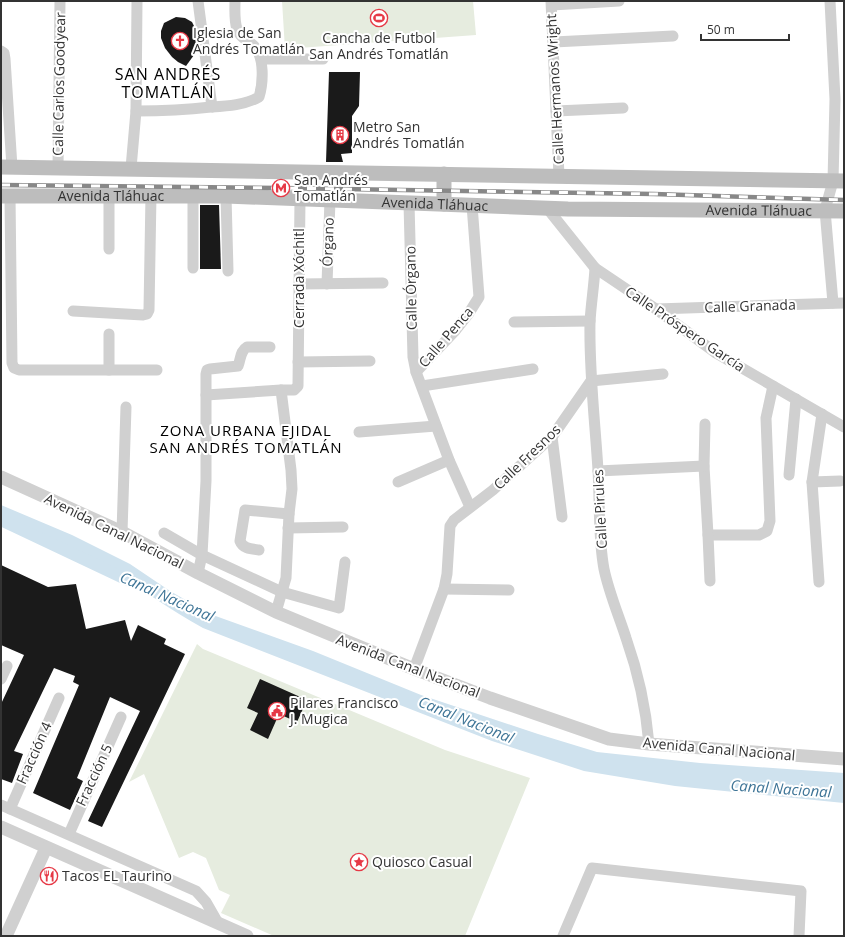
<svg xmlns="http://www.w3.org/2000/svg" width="845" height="937" font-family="'Open Sans',sans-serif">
<rect width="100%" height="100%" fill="#fff"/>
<g fill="#e6ecdf">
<path d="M282,1H473L476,35L285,49Z"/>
<path d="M197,644L203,649L445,750L530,778L465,936H274L221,913L230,895L219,890L206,858L193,852L179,858L144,774L129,782Z"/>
</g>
<path fill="#cfe2ee" d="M1,505L72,535L130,564L170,591L210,614L313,651L421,695L538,734L597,752L700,763L844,773V803L675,786L584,771L492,741L203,628C170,610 140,587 107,569C73,550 37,535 1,520Z"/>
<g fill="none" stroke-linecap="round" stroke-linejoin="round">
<path stroke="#cfe2ee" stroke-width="12" d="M1,520L130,581"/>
</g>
<g fill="#1a1a1a">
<path d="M176,17L185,18L192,22L194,26L197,47L194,55L186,66L178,62L172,57L165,48L161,38V31L164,23Z"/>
<path d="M329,72H360L359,106L352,116V153L341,154L343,162H326Z"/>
<path d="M200,205H219L221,269H200Z"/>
<path d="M1,565L48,587L76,584L86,629L125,620L131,641L138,625L166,639L164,644L185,654L102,827L88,821L140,711L110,697L77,778L83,781L70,810L33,793L79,685L73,682L75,676L54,668L14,751L23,754L12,783L1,779V704L24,655L1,645Z"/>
<path d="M260,679L307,700L297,722L279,714L268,739L250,730L258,713L247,708Z"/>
</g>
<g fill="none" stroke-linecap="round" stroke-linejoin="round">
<g stroke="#d0d0d0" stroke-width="11">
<path d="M198,1L212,107"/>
<path d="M551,1L559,176"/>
<path d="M830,1L835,99L833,181L825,210L833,303"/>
<path d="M552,5L619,1"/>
<path d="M554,42L673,36"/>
<path d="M1,51L4,53L5,59L12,167"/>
<path d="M261,59H323"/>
<path d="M136,111C162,111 185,110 211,107C227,106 245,105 259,97C263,84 265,57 254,46C248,40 240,38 237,29C234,20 235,10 235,1"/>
<path d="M556,111L623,108"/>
<path d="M58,168L60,1"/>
<path d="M131,168L136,111L137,1"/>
<path d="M10,196L12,363L14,368L19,370H157"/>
<path d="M226,196L228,271"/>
<path d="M409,203L413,357L416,372L449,460L470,507"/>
<path d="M547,208L595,268L656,309L716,353L844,427"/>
<path d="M109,249V195"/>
<path d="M193,268V196"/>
<path d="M595,268C594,286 591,304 590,322C589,372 595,421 598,470C600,503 598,537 604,569C609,593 619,616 626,638C638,672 646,709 649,744"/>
<path d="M299,284L383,283"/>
<path d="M327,284L330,200"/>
<path d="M656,309L844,303"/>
<path d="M73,311L143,315L147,314L149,310L151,195"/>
<path d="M514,322L590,321"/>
<path d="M298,362L370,361"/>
<path d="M109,370V334"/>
<path d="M416,372L454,332L469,313L479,297L472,205"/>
<path d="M422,386L533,369"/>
<path d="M206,395L281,390"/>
<path d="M705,424L704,466L708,535H759L767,531L770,521L766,418L773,386"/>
<path d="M359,432L436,426"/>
<path d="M552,437L562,517"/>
<path d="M598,471L704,466"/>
<path d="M789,475L796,399"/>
<path d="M398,482L449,460"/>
<path d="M812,482L840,481"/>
<path d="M288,528L343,527"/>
<path d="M122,532L126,407"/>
<path d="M164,533L202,555L282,592L339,608L345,562"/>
<path d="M708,535L710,581"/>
<path d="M259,550C252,549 243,549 240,541L245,510L289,514"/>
<path d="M198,573L202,555L206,481V374L207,370L210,369L238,366C241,359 240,351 247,347H270"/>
<path d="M819,582L812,482L822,414"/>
<path d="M444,589L509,590"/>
<path d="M276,612L286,578L289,514L292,489L291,470L281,390H294L298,386L300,199"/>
<path d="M414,669L444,589L447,574L450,526L454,520L493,490L552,437L591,381L663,374"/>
<path d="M1,679L7,666"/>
<path d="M1,805L196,891L206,902L218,923"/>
<path d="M10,809L59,698"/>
<path d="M69,834L121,717"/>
<path d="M563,936L592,868L801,891L799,936"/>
</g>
<g stroke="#d0d0d0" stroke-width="13">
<path d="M1,477L122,532L198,573L276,612L414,669L490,698L609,739L649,744L844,759"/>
<path d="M1,827L247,936"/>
<path d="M6,936L46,848"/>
</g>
<g stroke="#bdbdbd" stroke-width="15">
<path d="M1,167L844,181"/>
<path d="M444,174V204"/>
<path id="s1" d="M1,196H226L568,209L844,211"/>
</g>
<defs>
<path id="rail" d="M1,185L281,188L654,194L844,200"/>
</defs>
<use href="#rail" stroke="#888" stroke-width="4.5"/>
<use href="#rail" stroke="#fff" stroke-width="3" stroke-dasharray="9" stroke-linecap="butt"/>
</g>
<defs>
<symbol id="stadium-ring" viewBox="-11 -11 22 22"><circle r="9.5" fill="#fff" stroke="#e63946" stroke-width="1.5"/><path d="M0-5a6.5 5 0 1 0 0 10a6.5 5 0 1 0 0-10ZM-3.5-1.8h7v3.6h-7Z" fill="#e63946"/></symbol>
<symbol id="church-ring" viewBox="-11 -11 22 22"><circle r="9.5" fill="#fff" stroke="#e63946" stroke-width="1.5"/><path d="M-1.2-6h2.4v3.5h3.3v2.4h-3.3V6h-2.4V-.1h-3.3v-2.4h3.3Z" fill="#e63946"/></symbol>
<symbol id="building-ring" viewBox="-11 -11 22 22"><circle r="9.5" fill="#fff" stroke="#e63946" stroke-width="1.5"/><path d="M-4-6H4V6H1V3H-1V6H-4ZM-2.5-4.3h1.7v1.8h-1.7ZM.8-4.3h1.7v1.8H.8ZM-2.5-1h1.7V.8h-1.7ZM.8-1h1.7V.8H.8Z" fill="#e63946"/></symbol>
<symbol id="metro-ring" viewBox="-11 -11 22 22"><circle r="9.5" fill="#fff" stroke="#e63946" stroke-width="1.5"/><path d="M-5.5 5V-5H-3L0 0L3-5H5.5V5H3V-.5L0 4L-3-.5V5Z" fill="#e63946"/></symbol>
<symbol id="civic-ring" viewBox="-11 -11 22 22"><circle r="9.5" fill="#fff" stroke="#e63946" stroke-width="1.5"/><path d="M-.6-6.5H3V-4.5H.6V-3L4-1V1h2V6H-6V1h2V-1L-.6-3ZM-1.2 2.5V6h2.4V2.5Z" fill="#e63946"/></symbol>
<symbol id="sight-ring" viewBox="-11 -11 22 22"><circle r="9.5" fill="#fff" stroke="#e63946" stroke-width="1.5"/><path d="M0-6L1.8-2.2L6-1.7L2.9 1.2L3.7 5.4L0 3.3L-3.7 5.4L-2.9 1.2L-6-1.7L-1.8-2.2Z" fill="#e63946"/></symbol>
<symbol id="restaurant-ring" viewBox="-11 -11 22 22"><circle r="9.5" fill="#fff" stroke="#e63946" stroke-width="1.5"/><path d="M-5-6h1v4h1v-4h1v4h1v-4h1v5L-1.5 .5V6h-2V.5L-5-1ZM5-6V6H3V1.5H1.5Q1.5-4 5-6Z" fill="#e63946"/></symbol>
</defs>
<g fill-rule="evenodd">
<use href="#stadium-ring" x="369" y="8" width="20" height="20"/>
<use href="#church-ring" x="170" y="31" width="20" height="20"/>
<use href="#building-ring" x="330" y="125" width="20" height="20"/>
<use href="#metro-ring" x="271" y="178" width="20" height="20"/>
<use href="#civic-ring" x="267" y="701" width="20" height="20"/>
<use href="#sight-ring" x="349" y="852" width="20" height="20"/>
<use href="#restaurant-ring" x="39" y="866" width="20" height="20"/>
</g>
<g text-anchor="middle" stroke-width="4" stroke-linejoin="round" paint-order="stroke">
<g font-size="14" fill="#333" stroke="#fff" text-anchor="start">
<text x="193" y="38">Iglesia de San<tspan x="193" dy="16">Andrés Tomatlán</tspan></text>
<text x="379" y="43" text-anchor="middle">Cancha de Futbol<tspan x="379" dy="16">San Andrés Tomatlán</tspan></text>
<text x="353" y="132">Metro San<tspan x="353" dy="16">Andrés Tomatlán</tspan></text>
<text x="294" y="185">San Andrés<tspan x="294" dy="16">Tomatlán</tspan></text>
<text x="290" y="708">Pilares Francisco<tspan x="290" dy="16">J. Mugica</tspan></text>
<text x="372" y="867">Quiosco Casual</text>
<text x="62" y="881">Tacos EL Taurino</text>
</g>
<g font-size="14" fill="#333" stroke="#fff">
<text transform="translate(59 84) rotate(-89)" y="5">Calle Carlos Goodyear</text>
<text transform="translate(555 89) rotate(-93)" y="5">Calle Hermanos Wright</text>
<text dy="5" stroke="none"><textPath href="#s1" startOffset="110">Avenida Tláhuac</textPath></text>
<text dy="5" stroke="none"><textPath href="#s1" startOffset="434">Avenida Tláhuac</textPath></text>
<text dy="5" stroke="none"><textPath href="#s1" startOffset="758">Avenida Tláhuac</textPath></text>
<text transform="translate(328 242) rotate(-88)" y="5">Órgano</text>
<text transform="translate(299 278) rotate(-90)" y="5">Cerrada Xóchitl</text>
<text transform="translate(411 288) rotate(-91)" y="5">Calle Órgano</text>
<text transform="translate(750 306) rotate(-2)" y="5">Calle Granada</text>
<text transform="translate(685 329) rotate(34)" y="5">Calle Próspero García</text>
<text transform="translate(446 337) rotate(-49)" y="5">Calle Penca</text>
<text transform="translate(527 457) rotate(-44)" y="5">Calle Fresnos</text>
<text transform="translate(600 509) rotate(-93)" y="5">Calle Pirules</text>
<text transform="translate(114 531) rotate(26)" y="5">Avenida Canal Nacional</text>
<text transform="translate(408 666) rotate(21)" y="5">Avenida Canal Nacional</text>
<text transform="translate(719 749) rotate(5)" y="5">Avenida Canal Nacional</text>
<text transform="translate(34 753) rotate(-66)" y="5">Fracción 4</text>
<text transform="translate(94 775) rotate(-65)" y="5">Fracción 5</text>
</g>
<g font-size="15" letter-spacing="1" fill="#000" stroke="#fff">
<text x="246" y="436">ZONA URBANA EJIDAL<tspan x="246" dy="17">SAN ANDRÉS TOMATLÁN</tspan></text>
</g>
<g font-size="15" font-style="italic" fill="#3f7597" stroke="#fff">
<text transform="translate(167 597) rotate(24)" y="5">Canal Nacional</text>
<text transform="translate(466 720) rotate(22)" y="5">Canal Nacional</text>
<text transform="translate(781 789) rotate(4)" y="5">Canal Nacional</text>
</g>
<g font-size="16" letter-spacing="1" fill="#000" stroke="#fff">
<text x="168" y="80">SAN ANDRÉS<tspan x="168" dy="18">TOMATLÁN</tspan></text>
</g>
</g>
<rect width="845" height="937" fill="none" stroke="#333333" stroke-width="4"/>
<path d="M701 34v6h88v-6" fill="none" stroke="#333333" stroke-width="2"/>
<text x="707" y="34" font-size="12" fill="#333333" stroke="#ffffff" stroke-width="3" paint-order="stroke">50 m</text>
</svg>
